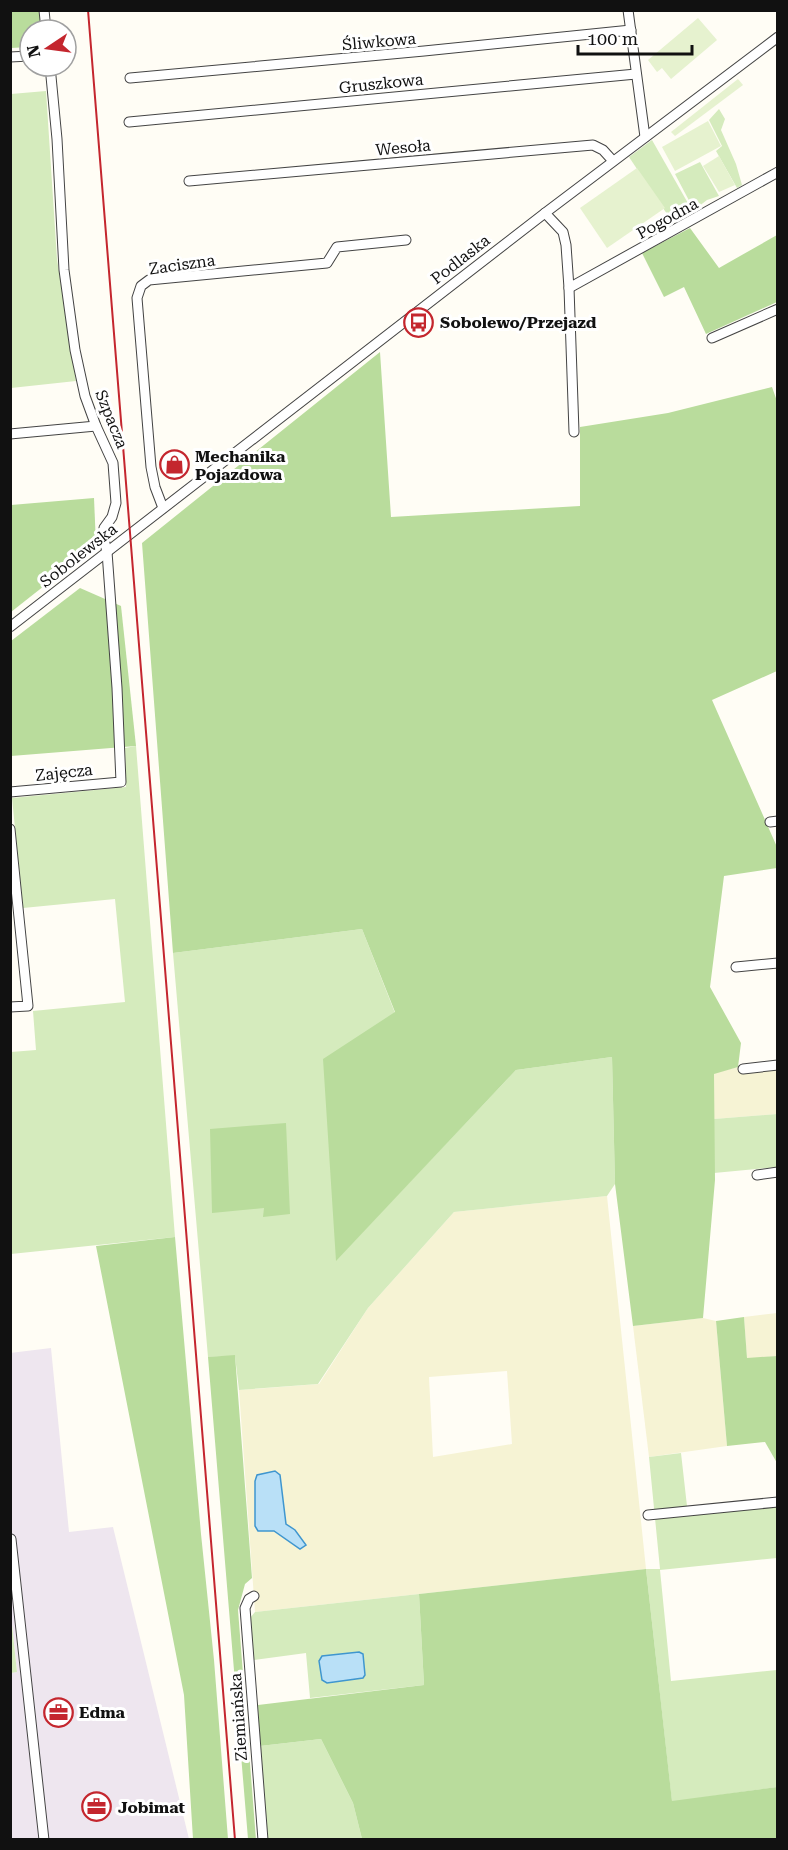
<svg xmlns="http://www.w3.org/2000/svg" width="788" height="1850" font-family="'Roboto Serif',serif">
<rect width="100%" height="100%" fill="#fffdf5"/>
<path fill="#eee6ef" d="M51,1348L69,1532L113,1527L189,1839H11L10,1673L17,1672L10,1605V1353Z"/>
<g fill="#f6f3d4" fill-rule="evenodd">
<path d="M777,1062V1114L714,1119V1073L738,1067Z"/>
<path d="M607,1196L646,1569L255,1612L239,1390L319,1384L368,1308L454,1212ZM507,1371L512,1444L433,1457L429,1377Z"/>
<path d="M777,1313V1356L747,1359L744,1317Z"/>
<path d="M703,1318L716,1321L727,1446L649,1457L633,1326Z"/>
</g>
<g fill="#d5ebbd">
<path d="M46,91L57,259L76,381L11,388V94Z"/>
<path d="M719,109L725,119L721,130L736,164L742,185L737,188L716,151L722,146L709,120Z"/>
<path d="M652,140L693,212L673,223L629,157Z"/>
<path d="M700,162L719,196L707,200L694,210L675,174Z"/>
<path d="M136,746L175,1237L11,1254V1052L36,1050L33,1011L125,1002L115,899L23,908L12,798L126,787L125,748Z"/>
<path d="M362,929L395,1013L336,1260L516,1070L612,1057L615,1184L607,1196L454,1212L368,1308L318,1384L239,1390L235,1356L208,1357L173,953Z"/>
<path d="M777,1114V1167L714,1173V1119Z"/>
<path d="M681,1453L688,1515L777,1505V1558L660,1570L671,1681L777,1670V1787L672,1802L646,1569H660L649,1457Z"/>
<path d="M419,1594L424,1685L310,1698L306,1653L254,1660L250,1618L255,1612Z"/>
<path d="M10,1606L17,1672L11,1673H10Z"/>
<path d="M321,1739L353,1803L362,1839H268L260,1746Z"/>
</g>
<g fill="#b9dc9c">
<path d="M11,11H40L42,30H30V47L11,48Z"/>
<path d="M690,228L719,268L777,235V302L706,334L684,287L664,297L642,253Z"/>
<path d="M380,352L391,517L580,506V427L668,413L772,387L778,404L777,671L712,700L777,847V868L724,876L710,987L741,1043L738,1067L714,1074L715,1180L703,1318L633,1326L615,1184L612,1057L516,1070L336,1261L323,1059L395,1012L362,929L173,953L142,543Z"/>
<path d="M94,498L96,545L11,612V505Z"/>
<path d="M80,588L121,606L136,746L11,756V641Z"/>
<path d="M286,1123L290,1214L263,1217L264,1208L212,1213L210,1129Z"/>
<path d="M175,1237L201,1534L214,1660L228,1839H193L184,1695L96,1246Z"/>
<path d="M744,1317L747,1358L777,1356V1463L765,1442L727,1446L716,1321Z"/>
<path d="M235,1355L252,1578L245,1584L238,1610L256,1840L248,1839L208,1357Z"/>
<path d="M646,1569L672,1801L777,1787V1839H362L353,1803L321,1739L260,1746L258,1705L424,1685L419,1594Z"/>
</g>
<g fill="#e6f2cf">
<path d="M698,18L717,40L671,79L662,68L657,72L648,60Z"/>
<path d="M738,79L743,85L675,136L671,132Z"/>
<path d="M708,121L721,146L675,171L662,147Z"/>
<path d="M719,156L735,185L719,192L703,166Z"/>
<path d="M637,168L665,208L607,248L580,208Z"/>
</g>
<g fill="#b9e0f7" stroke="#3f96cf" stroke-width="1.5">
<path d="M275,1471L280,1475L286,1524L295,1530L306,1545L300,1549L274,1531H258L255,1526V1481L257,1475Z"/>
<path d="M359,1652L363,1654L365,1675L363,1678L327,1683L322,1680L319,1661L322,1656Z"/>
</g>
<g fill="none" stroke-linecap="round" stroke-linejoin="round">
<defs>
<g id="minor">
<path d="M44,10L46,30"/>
<path d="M628,10L645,137"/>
<path d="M10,57L30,56"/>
<path d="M130,78L424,51L631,30"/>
<path d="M129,122L636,74"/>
<path d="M189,181L593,145L603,150L613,161"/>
<path d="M545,213L563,232L566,245L569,288L574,432"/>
<path d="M569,288L778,172"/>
<path d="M712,338L778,309"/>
<path d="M10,434L96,426"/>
<path d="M163,508L155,487L151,467L137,298L141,286L149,280L327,263L337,247L406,240"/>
<path d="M10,627L545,213L778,37"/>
<path d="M10,792L121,782L117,688L107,552L103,535L104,528L112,517L116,503L113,463L96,426L85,396L75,350L64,270L57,139L50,66"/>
<path d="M770,822L778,821"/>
<path d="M10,829L28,1006L10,1007"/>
<path d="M736,967L778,963"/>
<path d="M743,1069L778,1065"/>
<path d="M757,1175L778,1172"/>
<path d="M648,1515L778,1502"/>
<path d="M11,1539L44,1840"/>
<path d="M254,1596L249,1599L245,1608L263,1840"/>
</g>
</defs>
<use href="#minor" stroke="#444" stroke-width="11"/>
<use href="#minor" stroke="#fff" stroke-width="9"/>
<path stroke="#c4262e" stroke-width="2" d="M88,10L235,1840"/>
</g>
<defs>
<symbol id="bus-ring" viewBox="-11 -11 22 22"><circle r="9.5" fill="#fff" stroke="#c4262e" stroke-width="1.5"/><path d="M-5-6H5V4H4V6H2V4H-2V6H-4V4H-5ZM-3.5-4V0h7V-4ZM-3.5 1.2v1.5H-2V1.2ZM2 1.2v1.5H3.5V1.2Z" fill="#c4262e"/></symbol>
<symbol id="shop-ring" viewBox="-11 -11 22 22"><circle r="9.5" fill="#fff" stroke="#c4262e" stroke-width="1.5"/><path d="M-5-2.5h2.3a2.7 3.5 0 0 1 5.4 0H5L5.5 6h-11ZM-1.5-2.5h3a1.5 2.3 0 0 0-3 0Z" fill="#c4262e"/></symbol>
<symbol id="office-ring" viewBox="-11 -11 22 22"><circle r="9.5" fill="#fff" stroke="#c4262e" stroke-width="1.5"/><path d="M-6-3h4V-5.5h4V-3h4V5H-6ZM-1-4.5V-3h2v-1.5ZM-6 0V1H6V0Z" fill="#c4262e"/></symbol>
</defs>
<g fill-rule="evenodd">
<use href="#bus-ring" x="402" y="306" width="33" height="33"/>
<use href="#shop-ring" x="158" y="448" width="33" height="33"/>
<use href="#office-ring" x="42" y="1696" width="33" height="33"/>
<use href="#office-ring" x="80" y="1790" width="33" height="33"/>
</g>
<g text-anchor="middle" stroke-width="6" stroke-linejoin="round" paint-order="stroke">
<g font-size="16" fill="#111" stroke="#fff">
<text transform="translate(379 41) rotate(-5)" y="6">Śliwkowa</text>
<text transform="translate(381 83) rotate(-6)" y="6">Gruszkowa</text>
<text transform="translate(403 147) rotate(-5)" y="6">Wesoła</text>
<text transform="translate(667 218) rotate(-29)" y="6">Pogodna</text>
<text transform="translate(460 259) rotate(-38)" y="6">Podlaska</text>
<text transform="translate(182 264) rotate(-8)" y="6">Zaciszna</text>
<text transform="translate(112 419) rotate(68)" y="6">Szpacza</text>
<text transform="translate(78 555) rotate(-38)" y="6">Sobolewska</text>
<text transform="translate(64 772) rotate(-6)" y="6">Zajęcza</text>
<text transform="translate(238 1717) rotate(-94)" y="6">Ziemiańska</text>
</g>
<g font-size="16" font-weight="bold" fill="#111" stroke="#fff" text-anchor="start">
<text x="440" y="328">Sobolewo/Przejazd</text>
<text x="195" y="462">Mechanika<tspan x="195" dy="18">Pojazdowa</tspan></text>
<text x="79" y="1718">Edma</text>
<text x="118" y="1813">Jobimat</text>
</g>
</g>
<rect width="788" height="1850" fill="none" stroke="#111111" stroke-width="24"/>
<g transform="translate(48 48) rotate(257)"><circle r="28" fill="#ffffff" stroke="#a0a0a0" stroke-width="1.5"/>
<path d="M0-4.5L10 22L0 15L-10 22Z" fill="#c4262e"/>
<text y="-9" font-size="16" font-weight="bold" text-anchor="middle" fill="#111111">N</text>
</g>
<path d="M578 45v9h114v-9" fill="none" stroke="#111111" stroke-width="3"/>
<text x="587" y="45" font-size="18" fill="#111111" stroke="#ffffff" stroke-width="4.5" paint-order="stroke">100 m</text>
</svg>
